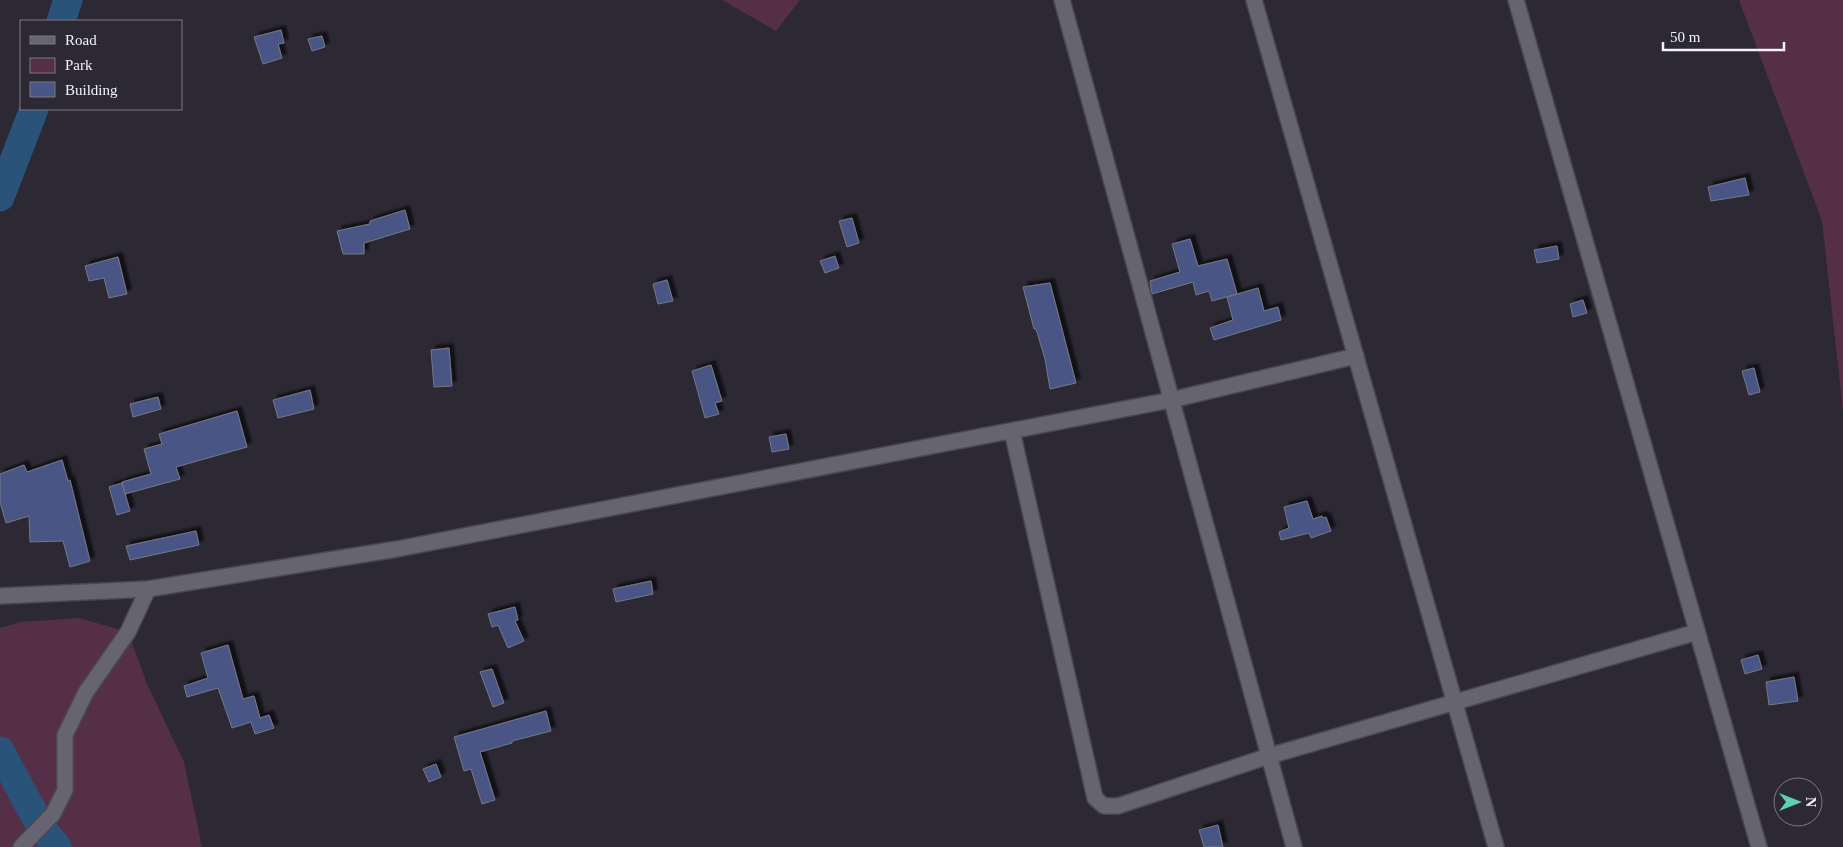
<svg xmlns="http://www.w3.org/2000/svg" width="1843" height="847" font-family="'Times New Roman',serif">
<defs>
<filter id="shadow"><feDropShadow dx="4.5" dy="-4.5" stdDeviation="1" flood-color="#0009"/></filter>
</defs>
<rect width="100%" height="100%" fill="#2c2934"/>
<g fill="#542f47">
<path d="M722,0H800L776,31Z"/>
<path d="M1739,0H1843V411L1822,221Z"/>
<path d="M79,618L128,632L148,686L184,762L202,847H0V628L21,622Z"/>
</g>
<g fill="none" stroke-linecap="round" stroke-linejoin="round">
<g stroke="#2a5379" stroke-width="29">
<path d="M61,21L68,0"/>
<path d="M0,197L34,109"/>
<path d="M0,751L41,827L57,847"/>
</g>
</g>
<g fill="#4a5685" stroke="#747885" filter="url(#shadow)">
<path d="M281,30L284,43L278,44L282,58L263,64L254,37Z"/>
<path d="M322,36L325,47L312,51L308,39Z"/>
<path d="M1745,178L1749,195L1711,201L1708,187Z"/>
<path d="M405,210L410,229L364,243V254H343L337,231L370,224V221Z"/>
<path d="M852,218L859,243L847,247L839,221Z"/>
<path d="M1190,239L1198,266L1227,259L1237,294L1212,301L1209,291L1196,295L1193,282L1152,294L1150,281L1180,272L1172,244Z"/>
<path d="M1557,246L1559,259L1537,263L1534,250Z"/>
<path d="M835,256L839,268L825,273L820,261Z"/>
<path d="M118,257L127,294L109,298L104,278L89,281L85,266Z"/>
<path d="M667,280L673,301L658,304L653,284Z"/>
<path d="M1050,283L1076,383L1050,389L1045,359L1036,329H1034L1023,287Z"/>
<path d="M1258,288L1264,311L1278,307L1281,320L1214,340L1210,328L1233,320L1227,297Z"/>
<path d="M1583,300L1587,313L1573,317L1570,304Z"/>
<path d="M449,348L452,386L434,387L431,350Z"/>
<path d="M711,365L722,401L715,403L719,414L705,418L692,371Z"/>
<path d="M1754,368L1760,392L1749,395L1742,371Z"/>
<path d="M310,390L314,409L278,418L273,400Z"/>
<path d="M158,397L161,409L133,417L130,404Z"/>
<path d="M237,411L247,447L176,467L180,479L125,494L122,482L151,474L144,449L162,444L159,434Z"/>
<path d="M786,434L789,449L772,452L769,437Z"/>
<path d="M62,460L68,481L70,480L90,561L70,567L63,541L30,542L29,516L6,523L0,502V474L24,465L27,472Z"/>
<path d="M122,483L130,511L117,515L109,487Z"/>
<path d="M1307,501L1313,519L1322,516L1323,518L1326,517L1331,531L1311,538L1309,533L1281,540L1279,532L1289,528L1284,507Z"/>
<path d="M196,531L199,545L130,560L126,546Z"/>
<path d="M651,581L653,594L616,602L613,589Z"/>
<path d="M515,607L518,620L515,621L524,641L508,648L498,625L492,627L488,614Z"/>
<path d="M228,645L243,699L254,696L260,718L269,715L274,728L255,734L251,722L232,728L218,688L187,697L184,686L208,678L201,653Z"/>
<path d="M1758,655L1762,669L1745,674L1741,660Z"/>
<path d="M492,669L504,703L493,707L480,672Z"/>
<path d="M1794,677L1798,701L1769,705L1766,682Z"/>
<path d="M546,711L551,731L512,741V743L480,752L495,800L482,804L471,769L464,771L454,737Z"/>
<path d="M436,764L441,777L429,782L423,769Z"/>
<path d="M1218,825L1223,847H1204L1199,830Z"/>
</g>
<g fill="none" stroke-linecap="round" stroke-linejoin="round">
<defs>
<g id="street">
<path d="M1062,0L1294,847"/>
<path d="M1254,0L1496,847"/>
<path d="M1516,0L1759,847"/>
<path d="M1012,431L1095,798L1104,806H1118L1269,756L1697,632"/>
<path d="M0,596L148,589L397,549L1171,400L1356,356"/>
<path d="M21,847L53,814L65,790V735L86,692L128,632L148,589"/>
</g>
</defs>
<use href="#street" stroke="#4a4851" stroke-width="18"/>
<use href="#street" stroke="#666471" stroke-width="15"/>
</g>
<rect x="20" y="20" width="162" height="90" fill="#2c2934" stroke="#7c7983"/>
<rect x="30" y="36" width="25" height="8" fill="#666471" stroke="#7c7983"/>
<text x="65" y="45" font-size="15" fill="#f3f2f9">Road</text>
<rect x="30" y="58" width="25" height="15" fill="#542f47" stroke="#7c7983"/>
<text x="65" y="70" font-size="15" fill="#f3f2f9">Park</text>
<rect x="30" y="82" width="25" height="15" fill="#4a5685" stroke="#7c7983"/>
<text x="65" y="95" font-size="15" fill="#f3f2f9">Building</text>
<g transform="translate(1798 802) rotate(90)"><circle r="24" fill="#2c2934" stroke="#7c7983"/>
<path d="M0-4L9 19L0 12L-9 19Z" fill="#5cceba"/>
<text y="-8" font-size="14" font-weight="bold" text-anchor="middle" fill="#f3f2f9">N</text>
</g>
<path d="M1663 42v8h121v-8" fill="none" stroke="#f3f2f9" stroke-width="2.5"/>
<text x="1670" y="42" font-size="15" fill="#f3f2f9" stroke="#2c2934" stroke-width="4" paint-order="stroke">50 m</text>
</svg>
